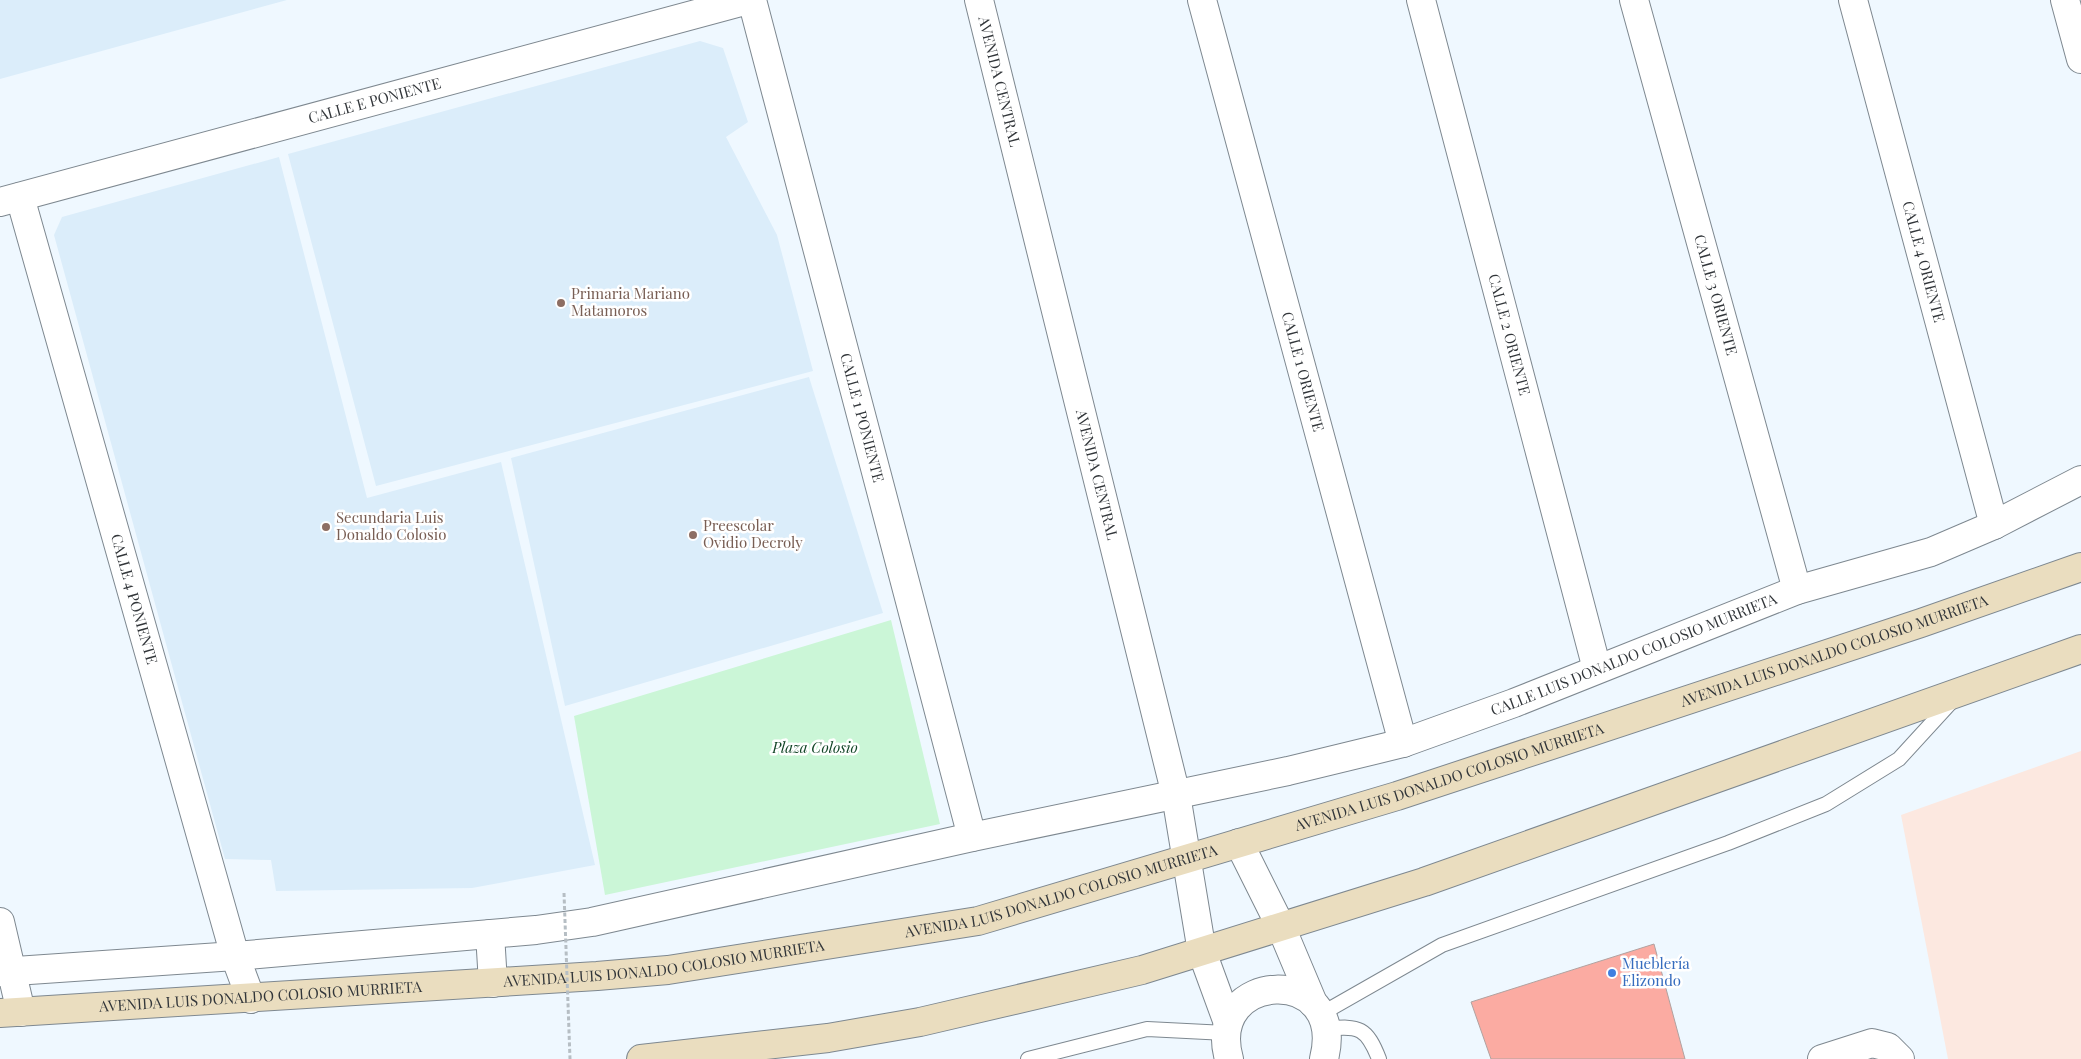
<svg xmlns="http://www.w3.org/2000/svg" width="2081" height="1059" font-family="'Playfair Display',serif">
<rect width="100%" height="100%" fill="#eff8ff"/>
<g fill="#dbedfa">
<path d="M0,0H287L0,79Z"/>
<path d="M700,41L723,48L748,122L726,137L777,235L813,371L376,486L288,154Z"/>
<path d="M279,157L367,498L501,462L595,865L472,888L276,891L271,860L225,859L54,235L62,217Z"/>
<path d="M809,377L883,613L565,706L511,458Z"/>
</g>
<path fill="#fce8e0" d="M2081,751V1059H1948L1901,815Z"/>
<path fill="#cbf6d7" d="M891,620L940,824L605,895L574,716Z"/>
<path fill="#fbaba2" stroke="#b0a2a0" d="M1654,944L1685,1059H1491L1471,1002Z"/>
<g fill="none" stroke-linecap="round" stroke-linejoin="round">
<defs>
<g id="service">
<path d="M1321,1014L1442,945L1728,843L1826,804L1899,759L1953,700"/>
<path d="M1327,1029C1359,1025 1367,1028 1379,1059"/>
<path d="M1028,1059L1147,1029L1226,1033"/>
</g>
<g id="minor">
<path id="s1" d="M752,0L972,837"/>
<path id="s2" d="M1202,0L1403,743"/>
<path id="s3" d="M1421,0L1597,669"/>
<path id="s4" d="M1634,0L1797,590"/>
<path id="s5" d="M1853,0L1994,525"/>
<path d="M2065,0L2081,59"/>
<path id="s6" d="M20,197L235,956L251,999"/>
<path id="s7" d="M0,202L748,0"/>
<path d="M1239,843L1281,927L1313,1003"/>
<path d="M0,922L21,1012"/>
<path d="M1202,952L1228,1023"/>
<path d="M1229,1059C1204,970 1348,963 1324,1059"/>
<path d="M1822,1059L1872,1043L1888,1047L1900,1059"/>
</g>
<g id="tertiary">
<path id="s8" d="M979,0L1176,795L1202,952"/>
<path d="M490,934L493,983"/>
<path id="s9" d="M0,972L235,956L536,930L592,922L972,837L1288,771L1403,743L1514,703L1797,590L1931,552L1994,525L2081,480"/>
</g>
<g id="secondary">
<path id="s10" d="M0,1013L597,976L668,970L978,921L1397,796L1921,623L2081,567"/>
<path d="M641,1059L828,1038L920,1022L1142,970L1424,882L2081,649"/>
</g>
</defs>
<use href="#service" stroke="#7e8890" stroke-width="16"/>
<use href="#minor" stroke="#7e8890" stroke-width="30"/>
<use href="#tertiary" stroke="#7e8890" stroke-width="30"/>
<use href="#secondary" stroke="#7e8890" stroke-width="30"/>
<use href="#service" stroke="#fff" stroke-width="14"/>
<use href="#minor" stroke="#fff" stroke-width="28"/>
<use href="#tertiary" stroke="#fff" stroke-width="28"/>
<use href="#secondary" stroke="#eaddbf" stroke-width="28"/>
<path stroke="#b6bec4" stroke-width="3" stroke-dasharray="4 2.5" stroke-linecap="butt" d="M564,893L570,1059"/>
</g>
<g fill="#8d6e63" stroke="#fff" stroke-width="2">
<circle cx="561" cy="303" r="5"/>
<circle cx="326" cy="527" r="5"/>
<circle cx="693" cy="535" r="5"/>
</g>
<circle fill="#3f7fe0" stroke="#fff" stroke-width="2" cx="1612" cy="973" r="5"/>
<g text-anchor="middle" stroke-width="5" stroke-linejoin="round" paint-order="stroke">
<g font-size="15" fill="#32363a" stroke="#fff">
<text dy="5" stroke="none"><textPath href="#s8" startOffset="84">AVENIDA CENTRAL</textPath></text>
<text dy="5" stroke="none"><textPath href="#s7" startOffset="388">CALLE E PONIENTE</textPath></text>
<text dy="5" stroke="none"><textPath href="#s5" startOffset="271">CALLE 4 ORIENTE</textPath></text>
<text dy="5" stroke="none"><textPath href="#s4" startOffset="306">CALLE 3 ORIENTE</textPath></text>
<text dy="5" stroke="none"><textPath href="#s3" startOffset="346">CALLE 2 ORIENTE</textPath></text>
<text dy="5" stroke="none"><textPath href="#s2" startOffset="385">CALLE 1 ORIENTE</textPath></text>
<text dy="5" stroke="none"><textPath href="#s1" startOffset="432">CALLE 1 PONIENTE</textPath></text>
<text dy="5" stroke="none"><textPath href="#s8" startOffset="489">AVENIDA CENTRAL</textPath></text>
<text dy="5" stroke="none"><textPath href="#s6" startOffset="418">CALLE 4 PONIENTE</textPath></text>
<text dy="5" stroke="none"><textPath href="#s10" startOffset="1881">AVENIDA LUIS DONALDO COLOSIO MURRIETA</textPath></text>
<text dy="5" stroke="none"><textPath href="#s9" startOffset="1672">CALLE LUIS DONALDO COLOSIO MURRIETA</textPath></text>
<text dy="5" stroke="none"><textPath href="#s10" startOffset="1476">AVENIDA LUIS DONALDO COLOSIO MURRIETA</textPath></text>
<text dy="5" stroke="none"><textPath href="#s10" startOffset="1071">AVENIDA LUIS DONALDO COLOSIO MURRIETA</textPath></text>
<text dy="5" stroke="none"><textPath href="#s10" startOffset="666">AVENIDA LUIS DONALDO COLOSIO MURRIETA</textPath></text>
<text dy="5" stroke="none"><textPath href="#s10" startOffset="261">AVENIDA LUIS DONALDO COLOSIO MURRIETA</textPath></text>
</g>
<g font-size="15" fill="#785e54" stroke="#fff" text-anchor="start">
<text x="571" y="299">Primaria Mariano<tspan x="571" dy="17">Matamoros</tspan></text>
<text x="336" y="523">Secundaria Luis<tspan x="336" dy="17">Donaldo Colosio</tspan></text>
<text x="703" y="531">Preescolar<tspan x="703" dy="17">Ovidio Decroly</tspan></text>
</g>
<g font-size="15" font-style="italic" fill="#134628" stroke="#fff">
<text x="815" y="753">Plaza Colosio</text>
</g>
<g font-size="15" fill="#366cbe" stroke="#fff" text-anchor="start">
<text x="1622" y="969">Mueblería<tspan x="1622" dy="17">Elizondo</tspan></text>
</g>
</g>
</svg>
